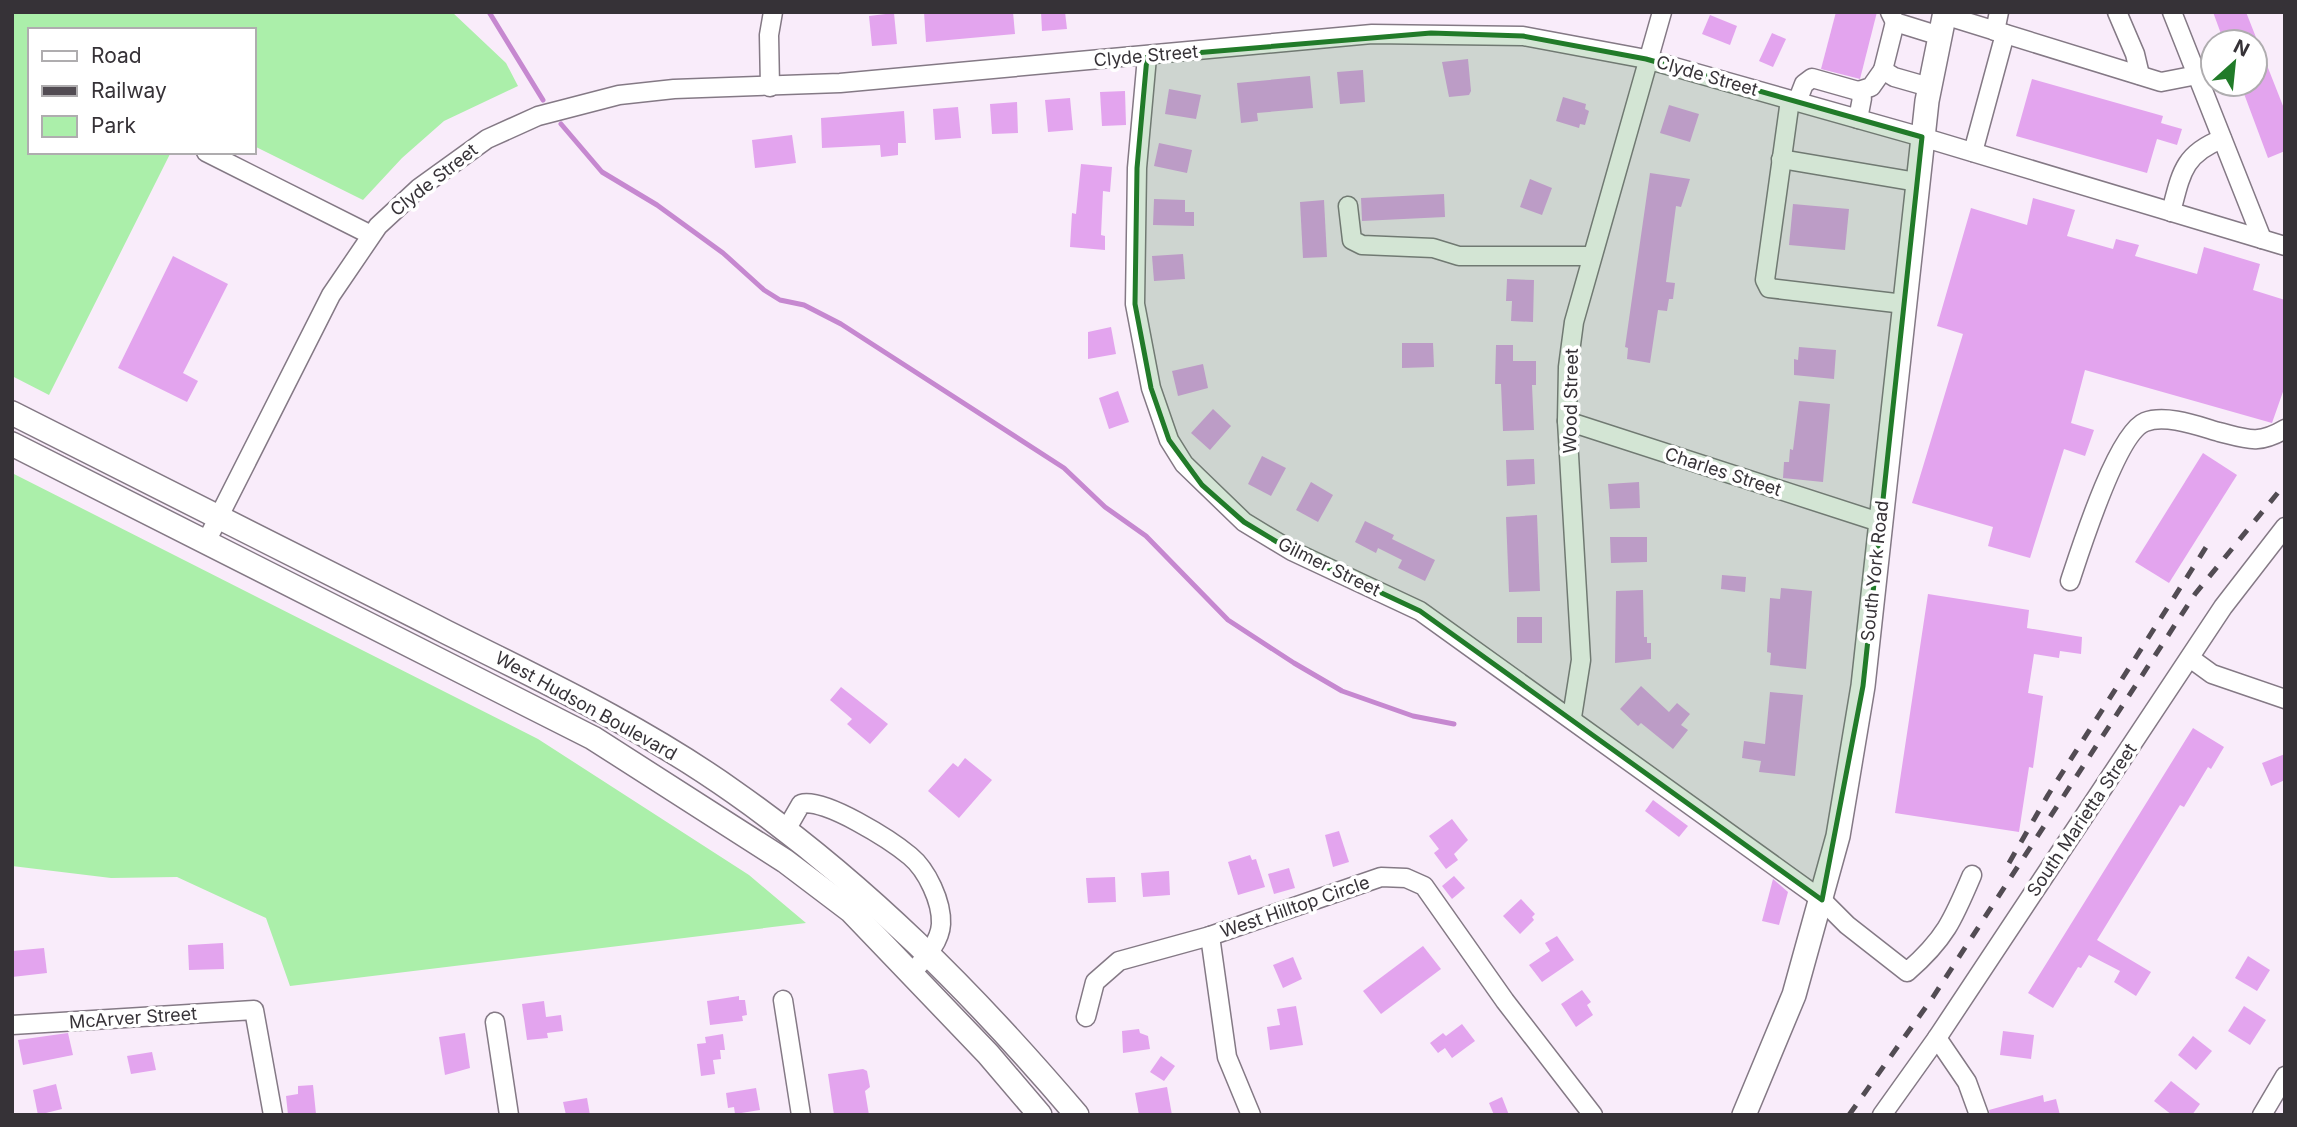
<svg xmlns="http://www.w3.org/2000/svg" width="2297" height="1127" font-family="Inter,sans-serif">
<rect width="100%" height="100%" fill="#f9ecfa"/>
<g fill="#abefaa">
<path d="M12,12H452L506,63L518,86L444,121L402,158L363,200L254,146V30H30V152H171L49,395L12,376Z"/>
<path d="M12,473L538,739L749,875L806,923L290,986L266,918L177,877L111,878L12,866Z"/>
</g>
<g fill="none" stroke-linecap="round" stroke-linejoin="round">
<g stroke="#c688d0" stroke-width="5">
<path d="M489,12L543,100"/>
<path d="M561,124L602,172L657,205L723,253L764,290L780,300L804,305L841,324L1064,468L1105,507L1146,536L1228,620L1294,663L1342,691L1413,716L1454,724"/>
</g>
</g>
<g fill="#e3a4ee">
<path d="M924,12H1013L1015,34L926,42Z"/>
<path d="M1041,12H1065L1067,29L1042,31Z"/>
<path d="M1836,12H1877L1860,79L1821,69Z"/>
<path d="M2213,12H2246L2285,111V151L2268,158L2243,91L2255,86V42H2224Z"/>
<path d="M894,13L897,44L872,46L869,16Z"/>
<path d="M1710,15L1737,26L1730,45L1702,34Z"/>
<path d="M1772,33L1786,39L1773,67L1759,61Z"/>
<path d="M1468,59L1471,91L1469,95L1449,97L1442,62Z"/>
<path d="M1363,70L1365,102L1340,104L1337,72Z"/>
<path d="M1310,76L1313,108L1257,113L1258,121L1241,123L1237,83Z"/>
<path d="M2032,79L2163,116L2161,123L2182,129L2177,145L2157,139L2147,173L2016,136Z"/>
<path d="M1169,89L1201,95L1196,119L1165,114Z"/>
<path d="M1125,91L1126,125L1102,126L1100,92Z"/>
<path d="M1563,97L1586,104L1585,109L1589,111L1585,125L1580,124L1579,128L1556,121Z"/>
<path d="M1070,98L1073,130L1048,132L1045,100Z"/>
<path d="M1017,102L1018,133L992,134L990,104Z"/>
<path d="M1669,105L1699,114L1690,142L1660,133Z"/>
<path d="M958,107L961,138L935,140L933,109Z"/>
<path d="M904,111L906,143H898V155L881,157L880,145L822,148L821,118Z"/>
<path d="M792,135L796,163L755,168L752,140Z"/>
<path d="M1159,143L1192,150L1187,173L1154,166Z"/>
<path d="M1081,164L1112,167L1110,192L1103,191L1101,235L1105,236V250L1070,247L1072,213L1076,214Z"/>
<path d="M1650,173L1690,179L1681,207L1676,206L1666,282L1675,283L1673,299H1669L1667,311L1658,310L1650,363L1627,359L1628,348L1625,347Z"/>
<path d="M1530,179L1552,188L1542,215L1520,207Z"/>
<path d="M1444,194L1445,217L1362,221L1361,198Z"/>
<path d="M2033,198L2075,210L2067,236L2113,249L2116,239L2139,245L2135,256L2197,274L2204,247L2260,264L2253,290L2285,300V386L2272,423L2085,370L2071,423L2094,430L2085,456L2064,449L2030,558L1988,546L1993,527L1912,503L1963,334L1937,326L1971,208L2027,225Z"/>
<path d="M1154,199L1185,200V212H1194V226L1153,225Z"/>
<path d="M1324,200L1327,257L1303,258L1300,202Z"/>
<path d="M1793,204L1849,209L1845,250L1789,245Z"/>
<path d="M1183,254L1185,279L1154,281L1152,256Z"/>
<path d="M173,256L228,284L183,373L198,381L187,402L118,368Z"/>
<path d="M1507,279L1534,280L1533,322L1511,321L1512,301H1506Z"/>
<path d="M1111,327L1116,354L1088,359V332Z"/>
<path d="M1402,343H1433L1434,367L1402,368Z"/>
<path d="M1496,345H1513V361H1536V385H1532L1534,430L1503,431L1501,384H1495Z"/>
<path d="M1799,347L1836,350L1834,379L1794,375V359L1798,360Z"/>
<path d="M1203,364L1208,388L1178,396L1172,371Z"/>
<path d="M1118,391L1129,422L1109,429L1099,398Z"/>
<path d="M1799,401L1830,404L1823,482L1783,478L1784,462H1789L1790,449L1793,450Z"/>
<path d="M1213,409L1231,426L1210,450L1191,433Z"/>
<path d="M2203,453L2237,475L2169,583L2135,562Z"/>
<path d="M1262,456L1286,468L1271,496L1248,484Z"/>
<path d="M1534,459L1535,484L1507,486L1506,460Z"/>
<path d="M1311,482L1333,495L1318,522L1296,510Z"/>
<path d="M1639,482L1640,508L1610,509L1608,484Z"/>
<path d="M1537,515L1540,591L1509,592L1506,517Z"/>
<path d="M1365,521L1394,535L1392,539L1435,560L1425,581L1398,568L1402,560L1378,548L1376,553L1355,542Z"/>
<path d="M1610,537H1647V562L1611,563Z"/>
<path d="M1722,575L1746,577L1745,592L1721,589Z"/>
<path d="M1781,588L1812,591L1806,669L1770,665L1771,653L1767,652L1770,598L1780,599Z"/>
<path d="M1643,590L1644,637H1647V643H1651V659L1615,663L1616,591Z"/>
<path d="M1928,594L2029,610L2027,628L2082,637L2081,654L2060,651L2059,658L2034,654L2028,693L2043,696L2033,768L2029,767L2019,832L1895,813Z"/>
<rect x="1517" y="617" width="25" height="26"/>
<path d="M1641,686L1669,712L1677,703L1690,714L1681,725L1688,730L1673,749L1641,723L1638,726L1620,709Z"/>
<path d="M841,687L888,724L870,744L847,724L852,719L830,700Z"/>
<path d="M1770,692L1803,695L1795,776L1759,772L1761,761L1742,758L1744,741L1765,744Z"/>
<path d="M2193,728L2224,747L2211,769L2208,767L2184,807L2180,805L2097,940L2151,972L2136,996L2114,982L2120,971L2089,955L2081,968L2078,967L2053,1008L2028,993Z"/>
<path d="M2285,754V780L2271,786L2262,763Z"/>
<path d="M965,758L992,780L959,818L928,791L953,763L958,767Z"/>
<path d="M1653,800L1688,826L1679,837L1645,811Z"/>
<path d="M1452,819L1468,840L1454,854L1458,860L1446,869L1434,853L1439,849L1429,836Z"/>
<path d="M1339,831L1349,862L1333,867L1325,835Z"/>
<path d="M1250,855L1252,860L1256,859L1265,887L1238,895L1228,862Z"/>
<path d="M1289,868L1295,888L1274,894L1268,874Z"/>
<path d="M1169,871L1170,895L1143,897L1141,873Z"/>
<path d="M1454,876L1465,888L1452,899L1442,886Z"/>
<path d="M1115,877L1116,902L1088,903L1086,878Z"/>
<path d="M1773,879L1788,892L1779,925L1762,921Z"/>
<path d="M1521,899L1535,914L1532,917L1534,920L1520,934L1503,916Z"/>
<path d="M1557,936L1574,960L1542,982L1529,965L1550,951L1545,943Z"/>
<path d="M223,943L224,969L189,970L188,945Z"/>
<path d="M1423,946L1441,969L1381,1014L1363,991Z"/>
<path d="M44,948L47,973L12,977V951Z"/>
<path d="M2248,956L2270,970L2257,991L2235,978Z"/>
<path d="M1293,957L1302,979L1283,988L1273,965Z"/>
<path d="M1582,990L1591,1002L1587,1005L1593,1015L1576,1027L1561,1004Z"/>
<path d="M739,996V1000H745L747,1015L742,1016L743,1021L710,1025L707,1001Z"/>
<path d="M544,1001L546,1017L561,1015L563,1031L547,1033L548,1038L527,1040L522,1004Z"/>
<path d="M1296,1006L1303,1045L1270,1050L1267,1027L1280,1025L1277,1009Z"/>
<path d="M2244,1006L2266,1020L2250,1045L2228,1031Z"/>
<path d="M1462,1024L1475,1041L1452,1058L1445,1048L1438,1053L1430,1043L1443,1033L1446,1036Z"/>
<path d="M1139,1029L1140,1033L1148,1036L1150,1049L1123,1053L1122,1031Z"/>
<path d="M2003,1031L2034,1035L2031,1059L2000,1055Z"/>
<path d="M68,1033L73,1055L23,1065L18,1040Z"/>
<path d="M465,1033L470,1068L445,1075L439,1037Z"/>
<path d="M723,1034L725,1050H720L721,1059L713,1060L715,1074L701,1076L697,1044L706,1043L705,1037Z"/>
<path d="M2193,1036L2212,1051L2196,1070L2178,1055Z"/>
<path d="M152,1052L156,1070L131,1074L127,1056Z"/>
<path d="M1161,1056L1175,1066L1164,1081L1150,1072Z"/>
<path d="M863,1069L867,1071L870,1087L865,1091L869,1115H834L828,1074Z"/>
<path d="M2171,1081L2200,1104L2192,1115H2172L2154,1101Z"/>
<path d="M56,1084L62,1109L38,1115L33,1090Z"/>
<path d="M313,1085L316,1114L288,1115L286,1096L298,1094V1086Z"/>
<path d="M1167,1087L1172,1115H1139L1135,1093Z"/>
<path d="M756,1088L760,1110L735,1114L734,1107L728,1108L726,1093Z"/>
<path d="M2043,1095L2044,1102L2056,1099L2060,1115H1990L1989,1110Z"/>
<path d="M1502,1097L1509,1115H1494L1489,1103Z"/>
<path d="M587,1098L590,1115H566L563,1102Z"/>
</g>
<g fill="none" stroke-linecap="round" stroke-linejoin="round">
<defs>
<g id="minor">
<path d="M1890,12L1895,22L1940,36"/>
<path d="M2117,12L2135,54L2140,75"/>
<path d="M2172,12L2262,239"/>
<path d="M1944,15L2161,82L2197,75"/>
<path d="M1895,22L1883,70L1894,77L1929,87"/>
<path d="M1995,31L1999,12"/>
<path d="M1147,57L1137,168L1135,304L1151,388L1169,440L1184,464L1244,522L1292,551L1420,611L1822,900L1847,925L1907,972C1945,939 1953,920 1972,875"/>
<path d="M770,87L769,35L773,12"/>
<path d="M1858,91L1871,87L1883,70"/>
<path d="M1790,100L1765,280L1769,288L1904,304"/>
<path d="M1797,102L1804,84L1812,78L1858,91L1862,98L1858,119"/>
<path d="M206,152L371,235"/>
<path d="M1973,152L2005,34"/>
<path d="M1781,159L1917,182"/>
<path d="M1348,206L1352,240L1362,245L1433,248L1459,256H1592"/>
<path d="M2171,212C2181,174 2183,154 2222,139"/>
<path d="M1567,421L1879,522"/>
<path d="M206,542L331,295L378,226L419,188L487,139L538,116L619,95L674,89L840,83L1372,34L1523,36L1646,59L1922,137L2285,246"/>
<path d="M2070,581C2080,551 2117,433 2145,422C2166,414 2198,426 2219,432C2247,439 2258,445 2285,429"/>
<path d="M2190,658L2212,674L2285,699"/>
<path d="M1572,717L1581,660L1567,421L1568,367L1574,322L1662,12"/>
<path d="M786,830L801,804C824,797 892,841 910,856C927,870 942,902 941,924C940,943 923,960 911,974"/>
<path d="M1210,936L1227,1057L1251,1115"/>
<path d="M783,1000L801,1115"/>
<path d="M1086,1017L1095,982L1119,961L1210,936L1381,877L1406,878L1424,886L1505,1001L1593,1115"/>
<path d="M495,1022L509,1115"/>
<path d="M12,1025L254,1010L273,1115"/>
<path d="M1937,1038L1967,1082L1979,1115"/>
<path d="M1882,1115L1937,1038L2223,607L2285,527"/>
<path d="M2262,1115L2285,1076"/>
</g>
<g id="major">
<path d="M12,413C157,486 302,558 446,632C544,681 644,728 734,792C865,884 974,994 1077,1115"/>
<path d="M12,444L593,738L785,861L851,911L988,1054L1040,1115"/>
<path d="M1744,1115L1794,995L1838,836L1863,686L1927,101L1945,12"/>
</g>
</defs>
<use href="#minor" stroke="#847985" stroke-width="21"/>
<use href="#major" stroke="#847985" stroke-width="26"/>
<use href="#minor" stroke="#fff" stroke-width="18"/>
<use href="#major" stroke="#fff" stroke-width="23"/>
<g stroke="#524c53" stroke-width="5" stroke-dasharray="12 12" stroke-linecap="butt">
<path d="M2009,863L2048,795L2210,541"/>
<path d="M1849,1115L1933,997L2195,594L2285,484"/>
</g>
</g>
<path fill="#217b29" fill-opacity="0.2" stroke="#217b29" stroke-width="5" stroke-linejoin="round" d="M1431,33L1523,36L1646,59L1922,137L1863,686L1822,900L1420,611L1292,551L1244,522L1202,485L1169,440L1151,388L1135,304L1137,168L1147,57Z"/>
<g text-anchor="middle" stroke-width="7" stroke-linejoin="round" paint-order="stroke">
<g font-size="18" fill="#363237" stroke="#fff">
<text transform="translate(1146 56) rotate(-5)" y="6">Clyde Street</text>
<text transform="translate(1707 76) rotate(16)" y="6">Clyde Street</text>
<text transform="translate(434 180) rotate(-38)" y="6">Clyde Street</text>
<text transform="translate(1571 401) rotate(-89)" y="6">Wood Street</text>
<text transform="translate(1723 472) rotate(18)" y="6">Charles Street</text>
<text transform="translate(1329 567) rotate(26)" y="6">Gilmer Street</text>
<text transform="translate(1875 571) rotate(-84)" y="6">South York Road</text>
<text transform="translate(586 706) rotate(29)" y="6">West Hudson Boulevard</text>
<text transform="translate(2082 820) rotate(-56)" y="6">South Marietta Street</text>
<text transform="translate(1295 907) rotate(-19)" y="6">West Hilltop Circle</text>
<text transform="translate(133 1018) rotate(-4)" y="6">McArver Street</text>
</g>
</g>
<rect width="2297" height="1127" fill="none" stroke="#363237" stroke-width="28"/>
<rect x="28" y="28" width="228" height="126" fill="#ffffff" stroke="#afadaf" stroke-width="2"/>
<rect x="42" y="51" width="35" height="10" fill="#ffffff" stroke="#afadaf" stroke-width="2"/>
<text x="91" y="63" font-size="21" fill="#363237">Road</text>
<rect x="42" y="86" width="35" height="10" fill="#524c53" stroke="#afadaf" stroke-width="2"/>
<text x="91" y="98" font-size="21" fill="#363237">Railway</text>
<rect x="42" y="116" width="35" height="21" fill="#abefaa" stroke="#afadaf" stroke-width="2"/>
<text x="91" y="133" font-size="21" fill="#363237">Park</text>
<g transform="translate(2234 63) rotate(27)"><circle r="33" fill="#ffffff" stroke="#afadaf" stroke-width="2"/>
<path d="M0-5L12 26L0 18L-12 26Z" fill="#217b29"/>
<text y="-10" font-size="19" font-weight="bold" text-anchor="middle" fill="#363237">N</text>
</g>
</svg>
